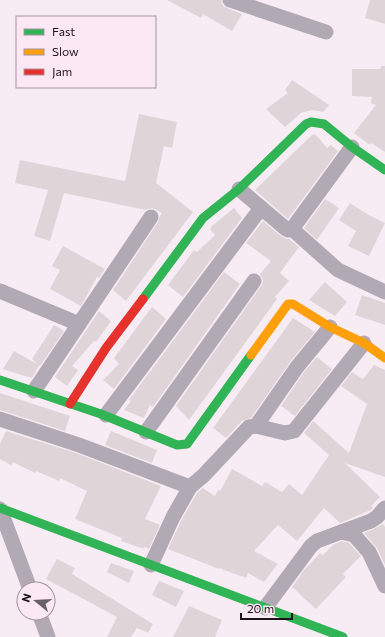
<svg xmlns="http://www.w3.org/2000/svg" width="385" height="637" font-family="Commissioner,sans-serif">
<rect width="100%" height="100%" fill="#f7ecf3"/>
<g fill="#dfd5d9">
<path d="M167,0H221L223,6L227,8L242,14L232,31L203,14L201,18Z"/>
<path d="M370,0H385V24L365,18Z"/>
<path d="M381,66H385V152L371,143L370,145L354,133L376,105L371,103L372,97L352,96V69H380Z"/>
<path d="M292,80L329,105L323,112L312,110L301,113L285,127L266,109L288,93L285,90Z"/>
<path d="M139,114L177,122L172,148L164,146L156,183L193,212L126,301L113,290L158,222L160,216L162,213L152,208L146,210L64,193L50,241L34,236L48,190L15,183L20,160L125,181Z"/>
<path d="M313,134L316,135L327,148L331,145L338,151L288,219L255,190Z"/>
<path d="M325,199L339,208L317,240L304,228Z"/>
<path d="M350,203L367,214L385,223L369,256L348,246L356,231L339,220Z"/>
<path d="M234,208L242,218L183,297L168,285L194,250L197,252L215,235L210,229L212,226Z"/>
<path d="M263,221L280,235L286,239H289L299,247L280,273L289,281L275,297L277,299L189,420L176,406L261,286L263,281L260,274L271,261L246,243Z"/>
<path d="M63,246L105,269L99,278L97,277L81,306L50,289L60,270L52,266Z"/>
<path d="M224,272L240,284L153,407L150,405L144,418L124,410L131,401L129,400Z"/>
<path d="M325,282L347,302L335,316L309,300Z"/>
<path d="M362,295L385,303V325L355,315Z"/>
<path d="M152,307L166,319L114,389L103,380L119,364L114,358Z"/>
<path d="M99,311L111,321L96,342L94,341L72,366L78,370L67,386L55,377Z"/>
<path d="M293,318L315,332L290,362L251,418L242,421L226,438L213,428Z"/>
<path d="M54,325L64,331L40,366L32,359Z"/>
<path d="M14,351L39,365L32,378L3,369Z"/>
<path d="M317,357L332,369L295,416L281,406L304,372Z"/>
<path d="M374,365L385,370V477L345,463L380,497L371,506L373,508L371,510L340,523L324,508L297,541L278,525L254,551L278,564L264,582L248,573L246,578L219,568V569L168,549L181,521L197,493L203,488L215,496L218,490L220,491L232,469L262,486L265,482L282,492L289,484L302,495L329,455L304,433L313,421L349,453L367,404L341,386L352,372L363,379Z"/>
<path d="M0,393L70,416L65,431L0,410Z"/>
<path d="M6,431L76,453L161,486L145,519L160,525L149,549L145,547L144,549L121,541L122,538L75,519L87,491L60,478L59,481L36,471L35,473L13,462L11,465L0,459V444Z"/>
<path d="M111,431L157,450L152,463L105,445Z"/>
<path d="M383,524L385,527V565L377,548L364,533L374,529Z"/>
<path d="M342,541L349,543L361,556L343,574L346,577L316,609L292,587L305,569L320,553L323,555L333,545Z"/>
<path d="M57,559L75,568L72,574L153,624L148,633L137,628L131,637H107L117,617L46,579Z"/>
<path d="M111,563L134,571L129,583L107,572Z"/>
<path d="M159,581L184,591L176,607L152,595Z"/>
<path d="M189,606L222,620L215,637H173Z"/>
</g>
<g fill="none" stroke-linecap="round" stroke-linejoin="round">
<g stroke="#b1a9b3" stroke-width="15">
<path d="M230,0L326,32"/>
<path d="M239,189L285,228L288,230L292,229L352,147"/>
<path d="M292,229L338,270L385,292"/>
<path d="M0,291L79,324"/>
<path d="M34,391L151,217"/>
<path d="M106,415L261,208"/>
<path d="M0,419L79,445L190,487"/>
<path d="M256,426L285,433L294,431L364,343"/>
<path d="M146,432L254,281"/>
<path d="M0,509L30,589"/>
<path d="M341,532L354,535L369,552L385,586"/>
<path d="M151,565L173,517L190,487L204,475L249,427L256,426L297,367L330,327"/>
<path d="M265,608L311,546L317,541L371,521L377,517L385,508"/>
<path d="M39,613L48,637"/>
</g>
<g stroke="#30b455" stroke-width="9">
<path d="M143,299L203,218L239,189L306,124L311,122L324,124L352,147L385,170"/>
<path d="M0,380L101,414L177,445L187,444L251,355"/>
<path d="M0,508L343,637"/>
</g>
<path stroke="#ff9f0a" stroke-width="9" d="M251,355L288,304H293L330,327L364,343L385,358"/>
<path stroke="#e5322d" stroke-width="9" d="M70,404L106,348L143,299"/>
</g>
<rect x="16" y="16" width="140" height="72" fill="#fce7f4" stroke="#a3939d"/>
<rect x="24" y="29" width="20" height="6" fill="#30b455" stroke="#a3939d"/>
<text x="52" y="36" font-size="12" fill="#1e151b">Fast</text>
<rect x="24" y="49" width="20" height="6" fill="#ff9f0a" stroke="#a3939d"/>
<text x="52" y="56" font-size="12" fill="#1e151b">Slow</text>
<rect x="24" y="69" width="20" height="6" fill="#e5322d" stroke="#a3939d"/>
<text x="52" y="76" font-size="12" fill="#1e151b">Jam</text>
<g transform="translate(36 601) rotate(288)"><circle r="19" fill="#fce7f4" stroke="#a3939d"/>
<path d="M0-3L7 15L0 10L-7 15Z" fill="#6a6067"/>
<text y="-6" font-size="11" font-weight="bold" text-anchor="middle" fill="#1e151b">N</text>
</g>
<path d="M241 613v6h51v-6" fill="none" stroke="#1e151b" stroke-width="2"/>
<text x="247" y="613" font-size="12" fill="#1e151b" stroke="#fce7f4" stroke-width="3" paint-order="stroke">20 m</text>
</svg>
